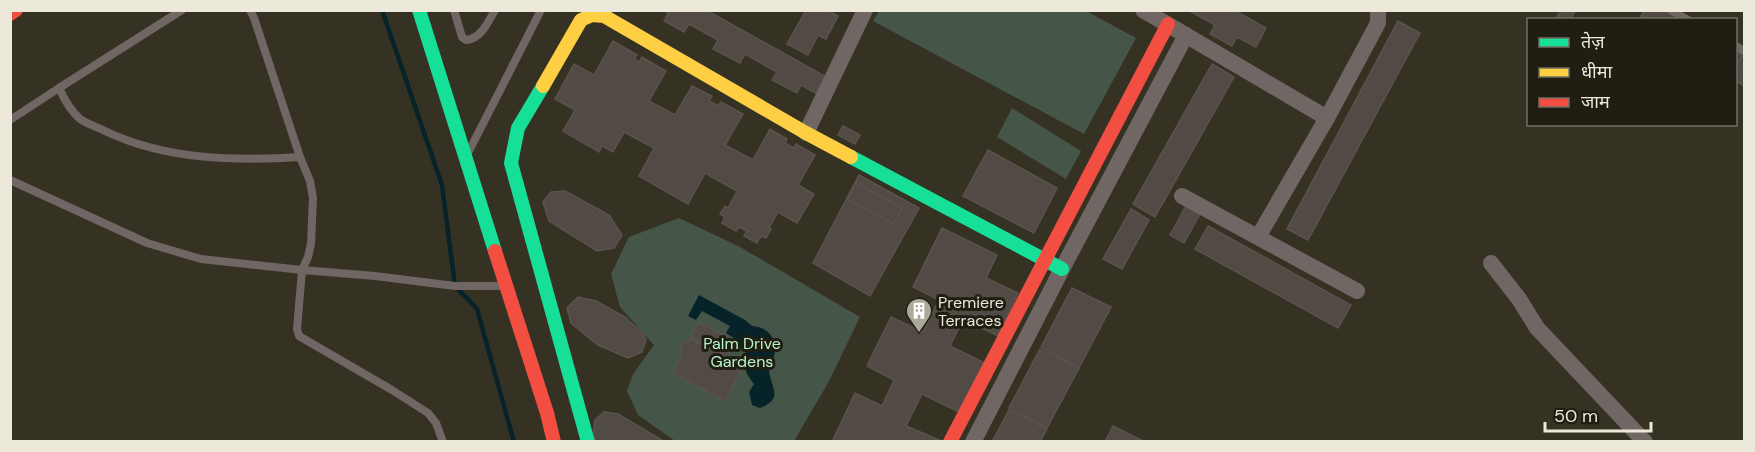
<svg xmlns="http://www.w3.org/2000/svg" width="1755" height="452" font-family="'DM Sans','Noto Sans Devanagari',sans-serif">
<rect width="100%" height="100%" fill="#353224"/>
<g fill="#455648">
<path d="M879,11H1086L1136,38L1084,134L873,21Z"/>
<path d="M1012,108L1081,151L1066,179L997,137Z"/>
<path d="M679,218L740,247L860,317L828,383L794,441H675L638,415L627,391L633,374L654,345L620,307L611,274L629,237Z"/>
</g>
<path fill="#052328" d="M699,295L745,320L752,326C767,328 767,331 776,342C776,347 775,352 774,357C773,361 769,366 769,370C770,386 785,399 760,408L752,405L749,392L754,384C747,375 742,367 747,356L744,349L737,345V340L726,333L730,326L702,311L696,320L688,316Z"/>
<g fill="none" stroke-linecap="round" stroke-linejoin="round">
<path stroke="#052328" stroke-width="4.5" d="M382,10L442,185L455,286L477,309L514,442"/>
</g>
<g fill="#524a44" stroke="#5a534d" stroke-width="1.5">
<path d="M665,10H706L828,78L819,95L801,85L797,93L772,80L777,72L745,54L740,63L713,49L718,40L689,24L684,32L664,21L668,13Z"/>
<path d="M806,10H831V12L838,16L826,39L818,35L808,55L787,44Z"/>
<path d="M1188,10H1234L1266,28L1256,47L1237,37L1232,46L1210,34L1215,25Z"/>
<path d="M1561,10H1576L1571,18L1574,20L1556,19Z"/>
<path d="M1644,10H1665L1676,16L1674,20H1639Z"/>
<path d="M1398,21L1420,33L1308,240L1287,229Z"/>
<path d="M613,41L637,55L634,59L639,62L642,57L666,71L649,101L660,107L675,115L692,86L712,96L709,101L718,106L721,102L743,114L725,145L753,160L770,129L787,139L785,143L794,148L796,144L815,155L798,185L814,194L797,223L778,212L769,228L771,229L766,238L761,236L757,243L744,236L747,231L739,227L736,231L722,223L725,217L720,214L725,206L728,208L737,191L705,173L688,204L639,176L654,148L624,132L613,152L602,146L599,152L563,131L575,110L555,99L574,64L594,75Z"/>
<path d="M1736,49L1744,54L1736,72Z"/>
<path d="M1744,60V86L1736,81V76Z"/>
<path d="M1212,64L1234,77L1155,217L1133,204Z"/>
<path d="M843,126L860,135L855,144L838,135Z"/>
<path d="M988,150L1057,188L1034,233L963,196Z"/>
<path d="M859,175L919,208L870,296L813,263Z"/>
<path d="M856,183L902,208L893,224L847,199Z"/>
<path d="M565,191L609,215L622,235L614,248L597,251L549,221L543,202L551,192Z"/>
<path d="M1186,206L1200,214L1184,243L1170,235Z"/>
<path d="M1131,209L1149,220L1122,269L1103,259Z"/>
<path d="M1208,226L1351,305L1338,328L1195,249Z"/>
<path d="M942,228L997,255L986,278L1018,293L998,336L963,319L950,346L985,363L959,412L922,394L906,426L944,442H832L855,393L882,406L894,380L867,366L891,317L923,332L939,300L913,287Z"/>
<path d="M1072,288L1111,307L1079,368L1041,347Z"/>
<path d="M578,297L596,301L625,317L643,333L646,340L642,352L628,358L598,345L571,323L567,308Z"/>
<path d="M699,322L735,342L727,357L691,337Z"/>
<path d="M691,339L743,367L725,401L673,373L681,357V346L683,343Z"/>
<path d="M1040,349L1079,368L1047,428L1009,408Z"/>
<path d="M1009,410L1047,429L1040,442H992Z"/>
<path d="M604,412L618,414L665,442H596L593,434L595,420Z"/>
<path d="M1113,426L1145,442H1109L1106,440Z"/>
</g>
<g fill="none" stroke-linecap="round" stroke-linejoin="round">
<g stroke="#706663" stroke-width="8">
<path d="M250,10L254,18L300,157"/>
<path d="M454,10L462,37L466,40C481,39 488,22 495,10"/>
<path d="M1671,10L1688,20"/>
<path d="M1736,46L1744,51"/>
<path d="M59,88L182,10"/>
<path d="M10,120L59,88C64,99 71,111 80,119C87,124 97,127 105,131C165,160 235,161 300,157L310,181L313,198L311,244L308,257L302,270L297,329L299,336L392,390L428,413L436,423L443,442"/>
<path d="M469,151L541,10"/>
<path d="M10,180L147,243L201,259L302,270L375,276L455,286H505"/>
</g>
<g stroke="#706663" stroke-width="16">
<path d="M1143,10L1327,118"/>
<path d="M806,133L865,10"/>
<path d="M1182,196L1357,291"/>
<path d="M1258,237L1327,118L1378,23V10"/>
<path d="M1491,263L1519,299L1537,328L1645,442"/>
<path d="M973,442L1062,269L1186,35"/>
</g>
<g stroke="#16e098" stroke-width="14">
<path d="M419,10L495,251"/>
<path d="M543,86L518,128L511,163L588,442"/>
<path d="M851,157L1062,269"/>
</g>
<path stroke="#ffcf43" stroke-width="14" d="M543,86L581,20L592,15L604,16L806,133L851,157"/>
<g stroke="#f24e42" stroke-width="14">
<path d="M10,14L16,10"/>
<path d="M495,251L547,413L554,442"/>
<path d="M950,442L1168,24"/>
</g>
</g>
<defs>
<symbol id="building-pin" viewBox="-11 -11 22 30"><path d="M0 17L-7.5 6A9.5 9.5 0 1 1 7.5 6Z" fill="#aca99a" stroke="#201e13"/><path d="M-4-6H4V6H1V3H-1V6H-4ZM-2.5-4.3h1.7v1.8h-1.7ZM.8-4.3h1.7v1.8H.8ZM-2.5-1h1.7V.8h-1.7ZM.8-1h1.7V.8H.8Z" fill="#fff"/></symbol>
</defs>
<g fill-rule="evenodd">
<use href="#building-pin" x="904" y="296" width="30" height="40"/>
</g>
<g text-anchor="middle" stroke-width="6" stroke-linejoin="round" paint-order="stroke">
<g font-size="16" fill="#ece9da" stroke="#201e13" text-anchor="start">
<text x="938" y="308">Premiere<tspan x="938" dy="18">Terraces</tspan></text>
</g>
<g font-size="16" fill="#b7f4cb" stroke="#201e13">
<text x="742" y="349">Palm Drive<tspan x="742" dy="18">Gardens</tspan></text>
</g>
</g>
<rect width="1755" height="452" fill="none" stroke="#ece9da" stroke-width="24"/>
<rect x="1527" y="18" width="210" height="108" fill="#201e13" stroke="#726f63" stroke-width="1.5"/>
<rect x="1539" y="38" width="30" height="9" fill="#16e098" stroke="#726f63" stroke-width="1.5"/>
<text x="1581" y="48" font-size="18" fill="#ece9da">तेज़</text>
<rect x="1539" y="68" width="30" height="9" fill="#ffcf43" stroke="#726f63" stroke-width="1.5"/>
<text x="1581" y="78" font-size="18" fill="#ece9da">धीमा</text>
<rect x="1539" y="98" width="30" height="9" fill="#f24e42" stroke="#726f63" stroke-width="1.5"/>
<text x="1581" y="108" font-size="18" fill="#ece9da">जाम</text>
<path d="M1545 422v9h106v-9" fill="none" stroke="#ece9da" stroke-width="3"/>
<text x="1554" y="422" font-size="18" fill="#ece9da" stroke="#201e13" stroke-width="4.5" paint-order="stroke">50 m</text>
</svg>
